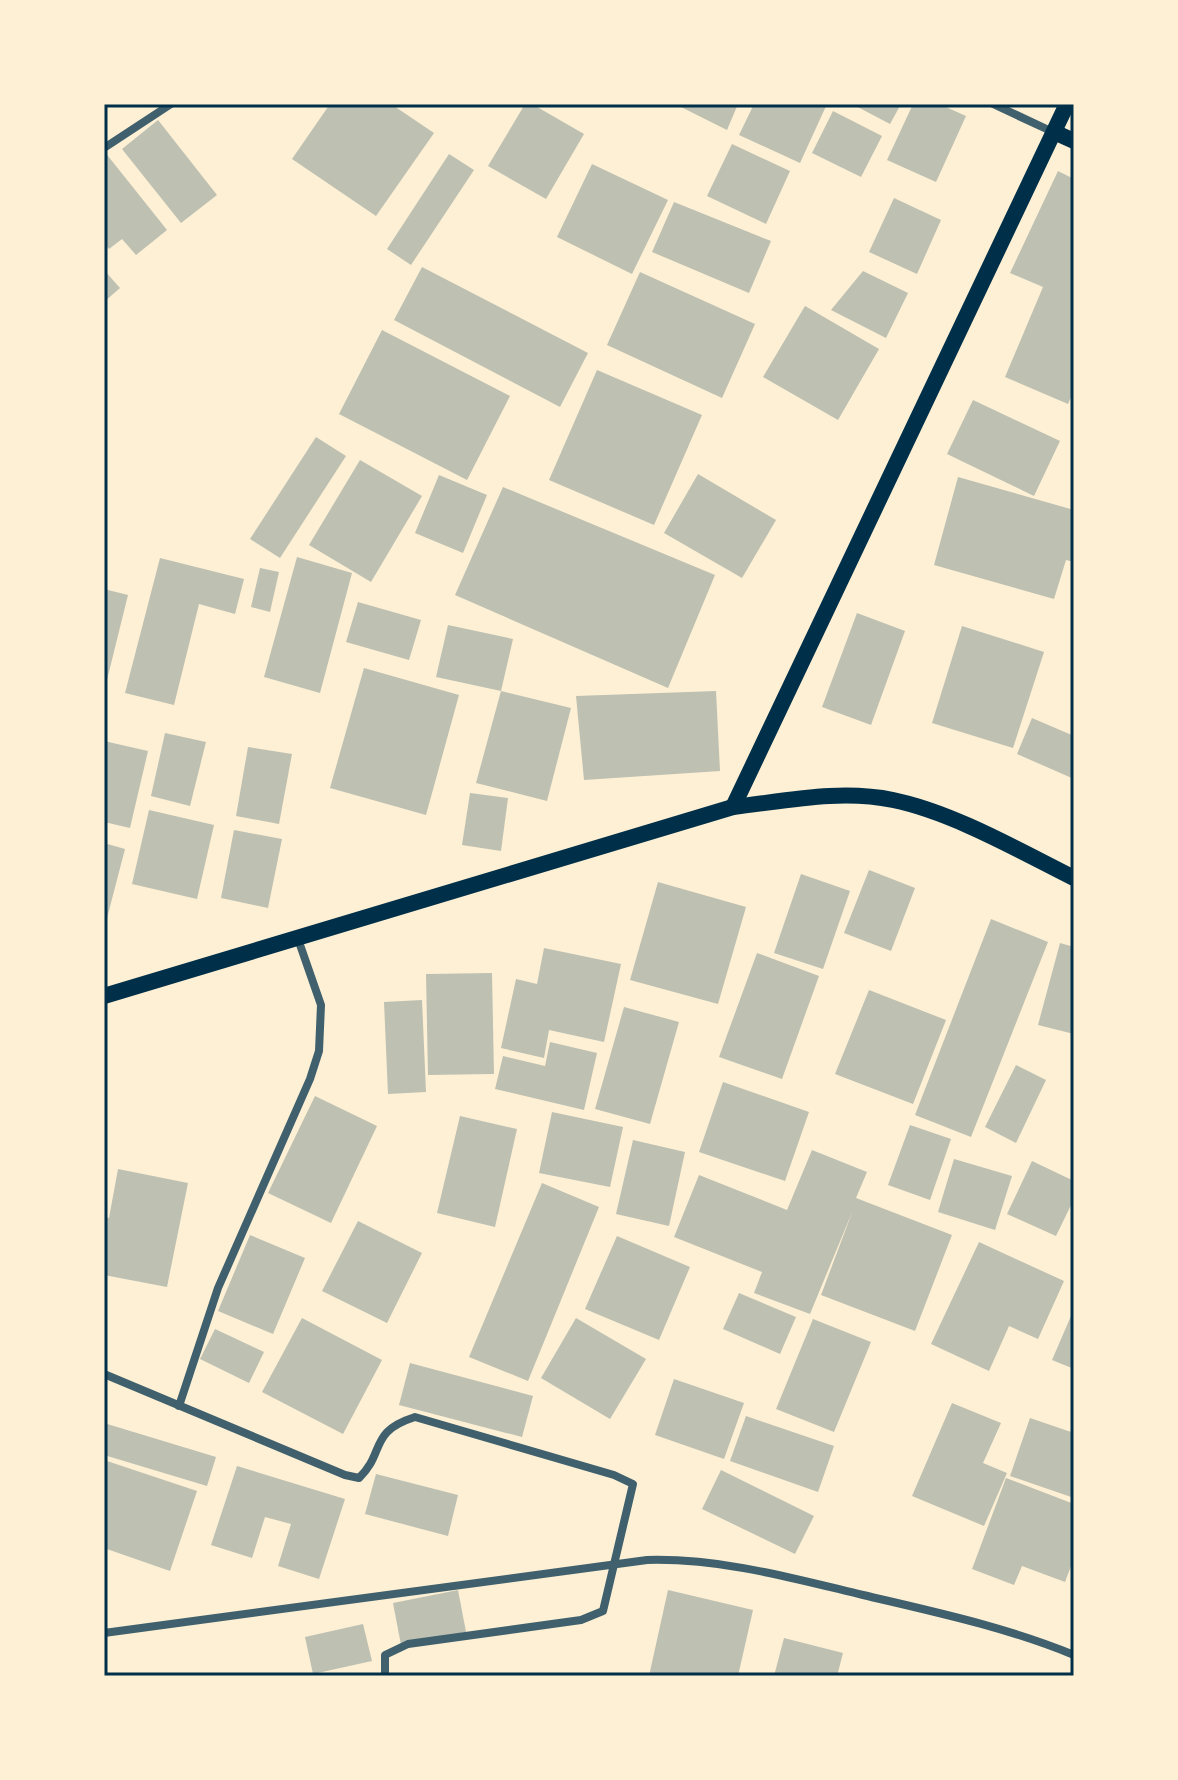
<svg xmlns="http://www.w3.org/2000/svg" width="1178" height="1780" font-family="'DejaVu Sans',sans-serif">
<rect width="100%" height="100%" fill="#fdf0d5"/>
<g fill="#bec0b2">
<path d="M330,104H391L434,133L376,216L292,159Z"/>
<path d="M525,104H532L584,134L546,199L488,166Z"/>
<path d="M675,104H738L727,130Z"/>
<path d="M754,104H827L800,163L739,135Z"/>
<path d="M852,104H901L890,124Z"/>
<path d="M913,104H939L966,116L936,182L887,160Z"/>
<path d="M833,111L882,136L861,177L812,153Z"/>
<path d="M158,120L217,195L181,223L122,149Z"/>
<path d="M732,144L790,171L766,224L707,196Z"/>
<path d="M104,151L167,230L136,255L122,239L109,249L104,243Z"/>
<path d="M449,154L474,170L411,265L387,249Z"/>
<path d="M592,164L668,200L632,274L557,237Z"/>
<path d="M1058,171L1074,179V390L1068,404L1005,377L1043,287L1010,273Z"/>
<path d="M894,198L941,220L917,274L869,252Z"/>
<path d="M674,202L771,241L749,293L652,252Z"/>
<path d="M422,267L588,353L560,407L394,320Z"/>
<path d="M104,270L120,288L104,302Z"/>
<path d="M863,271L908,293L886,338L831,310Z"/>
<path d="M640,272L755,324L722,398L607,345Z"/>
<path d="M805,306L879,349L838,420L763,377Z"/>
<path d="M382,330L510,396L467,480L339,414Z"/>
<path d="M597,370L702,415L654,525L549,480Z"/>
<path d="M973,400L1060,441L1034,496L947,454Z"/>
<path d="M316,437L346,456L280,558L250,539Z"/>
<path d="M360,460L422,496L371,582L309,545Z"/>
<path d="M698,474L776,520L742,578L664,533Z"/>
<path d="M439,475L487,495L463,553L415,533Z"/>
<path d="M958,477L1074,510V562L1066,560L1054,599L934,565Z"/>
<path d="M503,487L715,575L668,688L455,595Z"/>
<path d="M297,557L352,573L320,693L264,677Z"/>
<path d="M160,558L244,579L235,614L199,604L174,705L125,693Z"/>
<path d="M260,568L279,572L270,612L251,607Z"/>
<path d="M104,589L128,595L105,688H104Z"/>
<path d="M358,602L421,620L409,660L346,642Z"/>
<path d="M857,613L905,631L871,725L822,707Z"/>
<path d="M448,625L513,639L501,691L436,677Z"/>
<path d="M962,626L1044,652L1013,748L932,723Z"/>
<path d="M364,668L459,695L426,815L330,788Z"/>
<path d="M501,691L571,708L547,801L476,783Z"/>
<path d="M716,691L720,771L584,780L576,696Z"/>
<path d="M1032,718L1074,736V779L1017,754Z"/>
<path d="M165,733L206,742L190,806L151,796Z"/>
<path d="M104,741L148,751L130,828L104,822Z"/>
<path d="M248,747L292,754L279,824L236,816Z"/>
<path d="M470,793L508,798L501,851L462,845Z"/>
<path d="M149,810L214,825L197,899L132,884Z"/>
<path d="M234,830L282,839L268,908L221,898Z"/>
<path d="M104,843L125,849L106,922L104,921Z"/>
<path d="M869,870L915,888L891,951L844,933Z"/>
<path d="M801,874L850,891L823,969L774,953Z"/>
<path d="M658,882L746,907L718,1004L630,980Z"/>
<path d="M991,919L1048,942L971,1137L915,1115Z"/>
<path d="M1060,943L1074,947V1034L1038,1025Z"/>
<path d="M544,948L621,964L604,1042L549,1030L544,1058L501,1048L516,979L537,984Z"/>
<path d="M757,953L819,976L782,1079L719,1057Z"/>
<path d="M492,973L494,1074L428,1075L426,974Z"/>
<path d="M869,990L946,1020L913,1104L835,1074Z"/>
<path d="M422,1000L426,1092L388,1094L384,1002Z"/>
<path d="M624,1007L679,1022L650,1124L595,1109Z"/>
<path d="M550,1042L597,1053L584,1110L495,1089L503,1056L545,1066Z"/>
<path d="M1016,1065L1046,1080L1016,1143L985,1127Z"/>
<path d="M723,1082L809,1112L785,1181L699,1152Z"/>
<path d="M315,1096L377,1126L331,1223L268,1193Z"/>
<path d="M552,1112L623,1127L610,1187L539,1173Z"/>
<path d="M460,1116L517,1129L495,1227L437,1213Z"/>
<path d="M910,1125L951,1139L930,1200L888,1185Z"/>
<path d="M633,1140L685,1152L669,1226L616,1214Z"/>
<path d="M812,1150L867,1172L856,1198L952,1235L915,1331L821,1295L853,1210L810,1314L754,1293L762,1272L674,1237L699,1175L787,1210Z"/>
<path d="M954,1159L1012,1176L995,1230L938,1212Z"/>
<path d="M1032,1161L1074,1181V1199L1056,1236L1007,1214Z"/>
<path d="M118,1169L188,1183L167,1287L104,1275V1217L109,1218Z"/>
<path d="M542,1183L599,1207L528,1381L469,1357Z"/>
<path d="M358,1221L422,1253L387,1323L322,1291Z"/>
<path d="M250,1235L305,1258L273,1334L218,1311Z"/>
<path d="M617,1236L690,1267L659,1340L585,1309Z"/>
<path d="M979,1242L1064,1281L1038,1339L1009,1326L989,1371L931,1344Z"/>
<path d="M739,1293L796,1317L780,1354L723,1329Z"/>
<path d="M1074,1309V1369L1052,1360Z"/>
<path d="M302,1318L382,1360L343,1434L262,1392Z"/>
<path d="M576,1318L646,1359L610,1419L541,1378Z"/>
<path d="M813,1319L871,1342L834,1432L776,1409Z"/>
<path d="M215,1329L264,1352L249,1383L200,1359Z"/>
<path d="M410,1363L533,1396L522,1437L399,1405Z"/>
<path d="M674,1379L744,1403L724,1459L655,1435Z"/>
<path d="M952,1403L1001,1423L983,1463L1007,1473L984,1526L912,1496Z"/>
<path d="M746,1416L834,1446L818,1492L730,1461Z"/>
<path d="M1030,1418L1074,1433V1498L1010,1476Z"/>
<path d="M104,1423L216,1457L207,1486L104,1455Z"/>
<path d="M104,1460L197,1491L170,1571L104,1548Z"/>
<path d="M237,1466L345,1499L319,1579L278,1566L291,1524L265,1517L252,1558L211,1545Z"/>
<path d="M721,1470L814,1516L795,1554L702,1509Z"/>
<path d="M376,1474L458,1495L448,1536L365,1514Z"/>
<path d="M1006,1478L1074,1504V1558L1065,1582L1022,1566L1014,1585L972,1569Z"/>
<path d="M458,1590L466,1632L401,1645L393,1603Z"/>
<path d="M668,1590L753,1610L738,1676H649Z"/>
<path d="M363,1624L372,1661L313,1674L305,1637Z"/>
<path d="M784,1638L843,1653L837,1676H774Z"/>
</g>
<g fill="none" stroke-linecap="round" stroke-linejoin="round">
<g stroke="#3f606c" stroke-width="8">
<path d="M993,104L1053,132"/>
<path d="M104,148L171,104"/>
<path d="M104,1374L345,1475L359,1478C386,1452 368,1432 415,1417L614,1475L633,1484L603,1611L581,1620L408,1644L385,1655V1676"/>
<path d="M179,1406L218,1288L310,1079L319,1051L321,1005L298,939"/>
<path d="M104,1633L647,1560C721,1558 792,1578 863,1595C935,1612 1006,1627 1074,1655"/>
</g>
<g stroke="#003049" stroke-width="16">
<path d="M1054,132L1074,141"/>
<path d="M733,807L1067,104"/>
<path d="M104,996L733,807C786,801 840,789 893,800C952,812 1020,851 1074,878"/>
</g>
</g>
<rect width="1178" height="1780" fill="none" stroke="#fdf0d5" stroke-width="212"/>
<rect x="106" y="106" width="966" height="1568" fill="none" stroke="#003049" stroke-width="3"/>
</svg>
